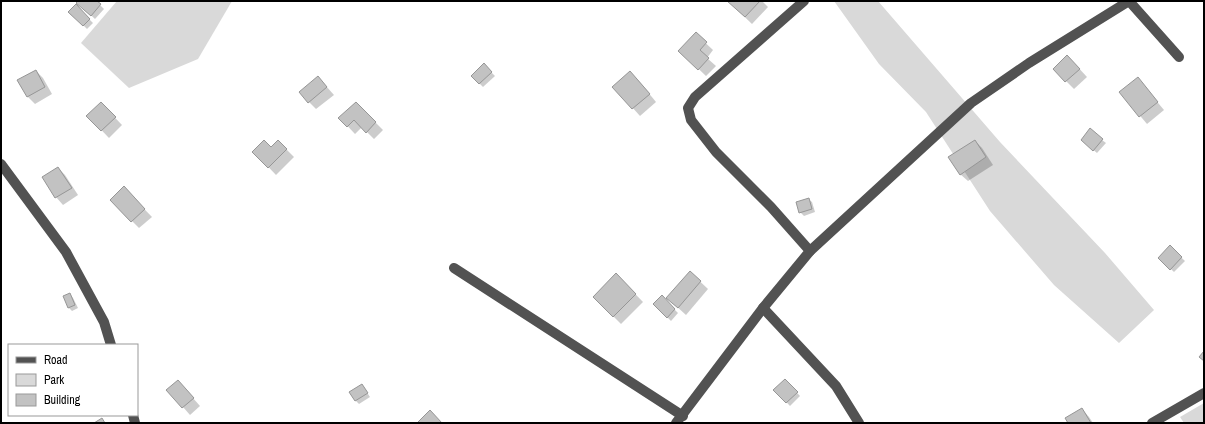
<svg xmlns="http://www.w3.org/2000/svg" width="1205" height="424" font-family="'Archivo Narrow',sans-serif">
<rect width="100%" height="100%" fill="#fff"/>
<g fill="#d9d9d9">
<path d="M117,1H232L198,59L129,88L81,43Z"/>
<path d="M834,1H878L1000,142L1105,253L1154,310L1119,343L1054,285L990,211L926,112L879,64Z"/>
<path d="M1204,403V423H1184L1180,417Z"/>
</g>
<g fill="#0003">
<path d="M79,1H96L104,9L95,19L81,6Z"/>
<path d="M728,1H762L768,7L752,24Z"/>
<path d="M76,6L93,23L87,29L70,12Z"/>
<path d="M696,34L713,50L707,58L716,66L706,76L680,51Z"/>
<path d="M1075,64L1087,77L1074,89L1054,69Z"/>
<path d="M484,65L495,76L483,87L472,76Z"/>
<path d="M36,71L43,78L52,94L35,104L27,96Z"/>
<path d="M318,77L334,95L316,109L309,102Z"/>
<path d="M1138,79L1164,110L1147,124L1121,93Z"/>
<path d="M638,80L656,102L640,116L614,87Z"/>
<path d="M101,103L122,125L109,138L88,116Z"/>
<path d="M356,103L383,130L374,139L362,127L355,134L340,118Z"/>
<path d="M1102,140L1106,143L1097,153L1085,143Z"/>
<path d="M278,141L294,157L276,175L254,152L271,148Z"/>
<path d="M975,141L982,148L993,165L968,181L960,174Z"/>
<path d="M58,168L65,175L78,195L63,205L56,197L43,177Z"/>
<path d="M124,188L152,217L139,228L111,200Z"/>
<path d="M808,199L812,202L815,212L804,216L800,212Z"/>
<path d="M1170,247L1185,261L1174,272L1159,258Z"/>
<path d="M690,272L708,289L686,315L675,305Z"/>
<path d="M616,274L643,302L621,324L594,297Z"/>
<path d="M70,294L73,298L78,308L72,311L68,307Z"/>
<path d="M662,297L678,313L671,321L654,304Z"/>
<path d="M785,380L800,396L790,406L775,390Z"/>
<path d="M362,385L370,397L359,404L355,400Z"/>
<path d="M185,389L200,406L190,415L168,390Z"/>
<path d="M1082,409L1089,417L1093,423H1069Z"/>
</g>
<g fill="#c2c2c2" stroke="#969696">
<path d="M78,1H97L101,4L91,16L76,3Z"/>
<path d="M727,1H760L745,17Z"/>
<path d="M76,4L90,19L83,26L68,12Z"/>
<path d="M696,32L707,42L700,50L709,58L698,70L678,51Z"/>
<path d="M1067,55L1080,69L1065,82L1053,69Z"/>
<path d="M484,63L492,72L479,84L471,76Z"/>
<path d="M36,70L45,87L27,97L17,80Z"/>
<path d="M630,71L650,94L632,109L612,87Z"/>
<path d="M318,76L327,87L308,103L299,92Z"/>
<path d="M1138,77L1158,102L1139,117L1119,92Z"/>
<path d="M101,102L116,117L101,131L86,116Z"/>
<path d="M356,102L376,122L366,133L354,120L347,127L338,118Z"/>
<path d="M1090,128L1103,139L1093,151L1081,140Z"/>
<path d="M264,140L271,147L278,140L287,149L268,168L252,152Z"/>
<path d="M975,140L986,157L960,175L948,157Z"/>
<path d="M58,167L72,188L55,198L42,177Z"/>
<path d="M124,186L145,209L131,222L110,200Z"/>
<path d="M809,198L812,209L799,213L796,202Z"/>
<path d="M1170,245L1182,257L1170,270L1158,258Z"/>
<path d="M690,271L701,281L678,308L666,298Z"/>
<path d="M616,273L636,294L613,317L593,297Z"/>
<path d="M70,293L75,305L68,308L63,296Z"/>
<path d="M662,295L675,309L667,318L653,304Z"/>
<path d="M1204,351V361L1199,357Z"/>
<path d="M785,379L798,392L786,403L773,390Z"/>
<path d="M178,380L194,398L182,408L166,390Z"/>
<path d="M362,384L368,393L355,401L349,392Z"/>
<path d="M1082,408L1091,423H1068L1065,418Z"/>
<path d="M430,410L442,423H417Z"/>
<path d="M102,418L105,423H94Z"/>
</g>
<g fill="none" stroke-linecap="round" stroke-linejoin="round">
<g stroke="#525252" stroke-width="10">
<path d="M1,164L66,252L104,322L111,345"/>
<path d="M810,251L971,103L1029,63L1129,1L1179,57"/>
<path d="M454,268L683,416"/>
<path d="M763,308L836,386L859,423"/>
<path d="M133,415L135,423"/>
<path d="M676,423L763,308L810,251L771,207L716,152L691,120L688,108L695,97L804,1"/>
<path d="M1152,423L1204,393"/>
</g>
</g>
<rect width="1205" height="424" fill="none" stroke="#000000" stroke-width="4"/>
<rect x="8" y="344" width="130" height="72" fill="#ffffff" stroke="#999999"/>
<rect x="16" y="357" width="20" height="6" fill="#525252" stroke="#999999"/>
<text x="44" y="364" font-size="12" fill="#000000">Road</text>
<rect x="16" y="374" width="20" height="12" fill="#d9d9d9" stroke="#999999"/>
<text x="44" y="384" font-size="12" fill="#000000">Park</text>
<rect x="16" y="394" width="20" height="12" fill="#c2c2c2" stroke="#999999"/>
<text x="44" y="404" font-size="12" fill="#000000">Building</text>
</svg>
